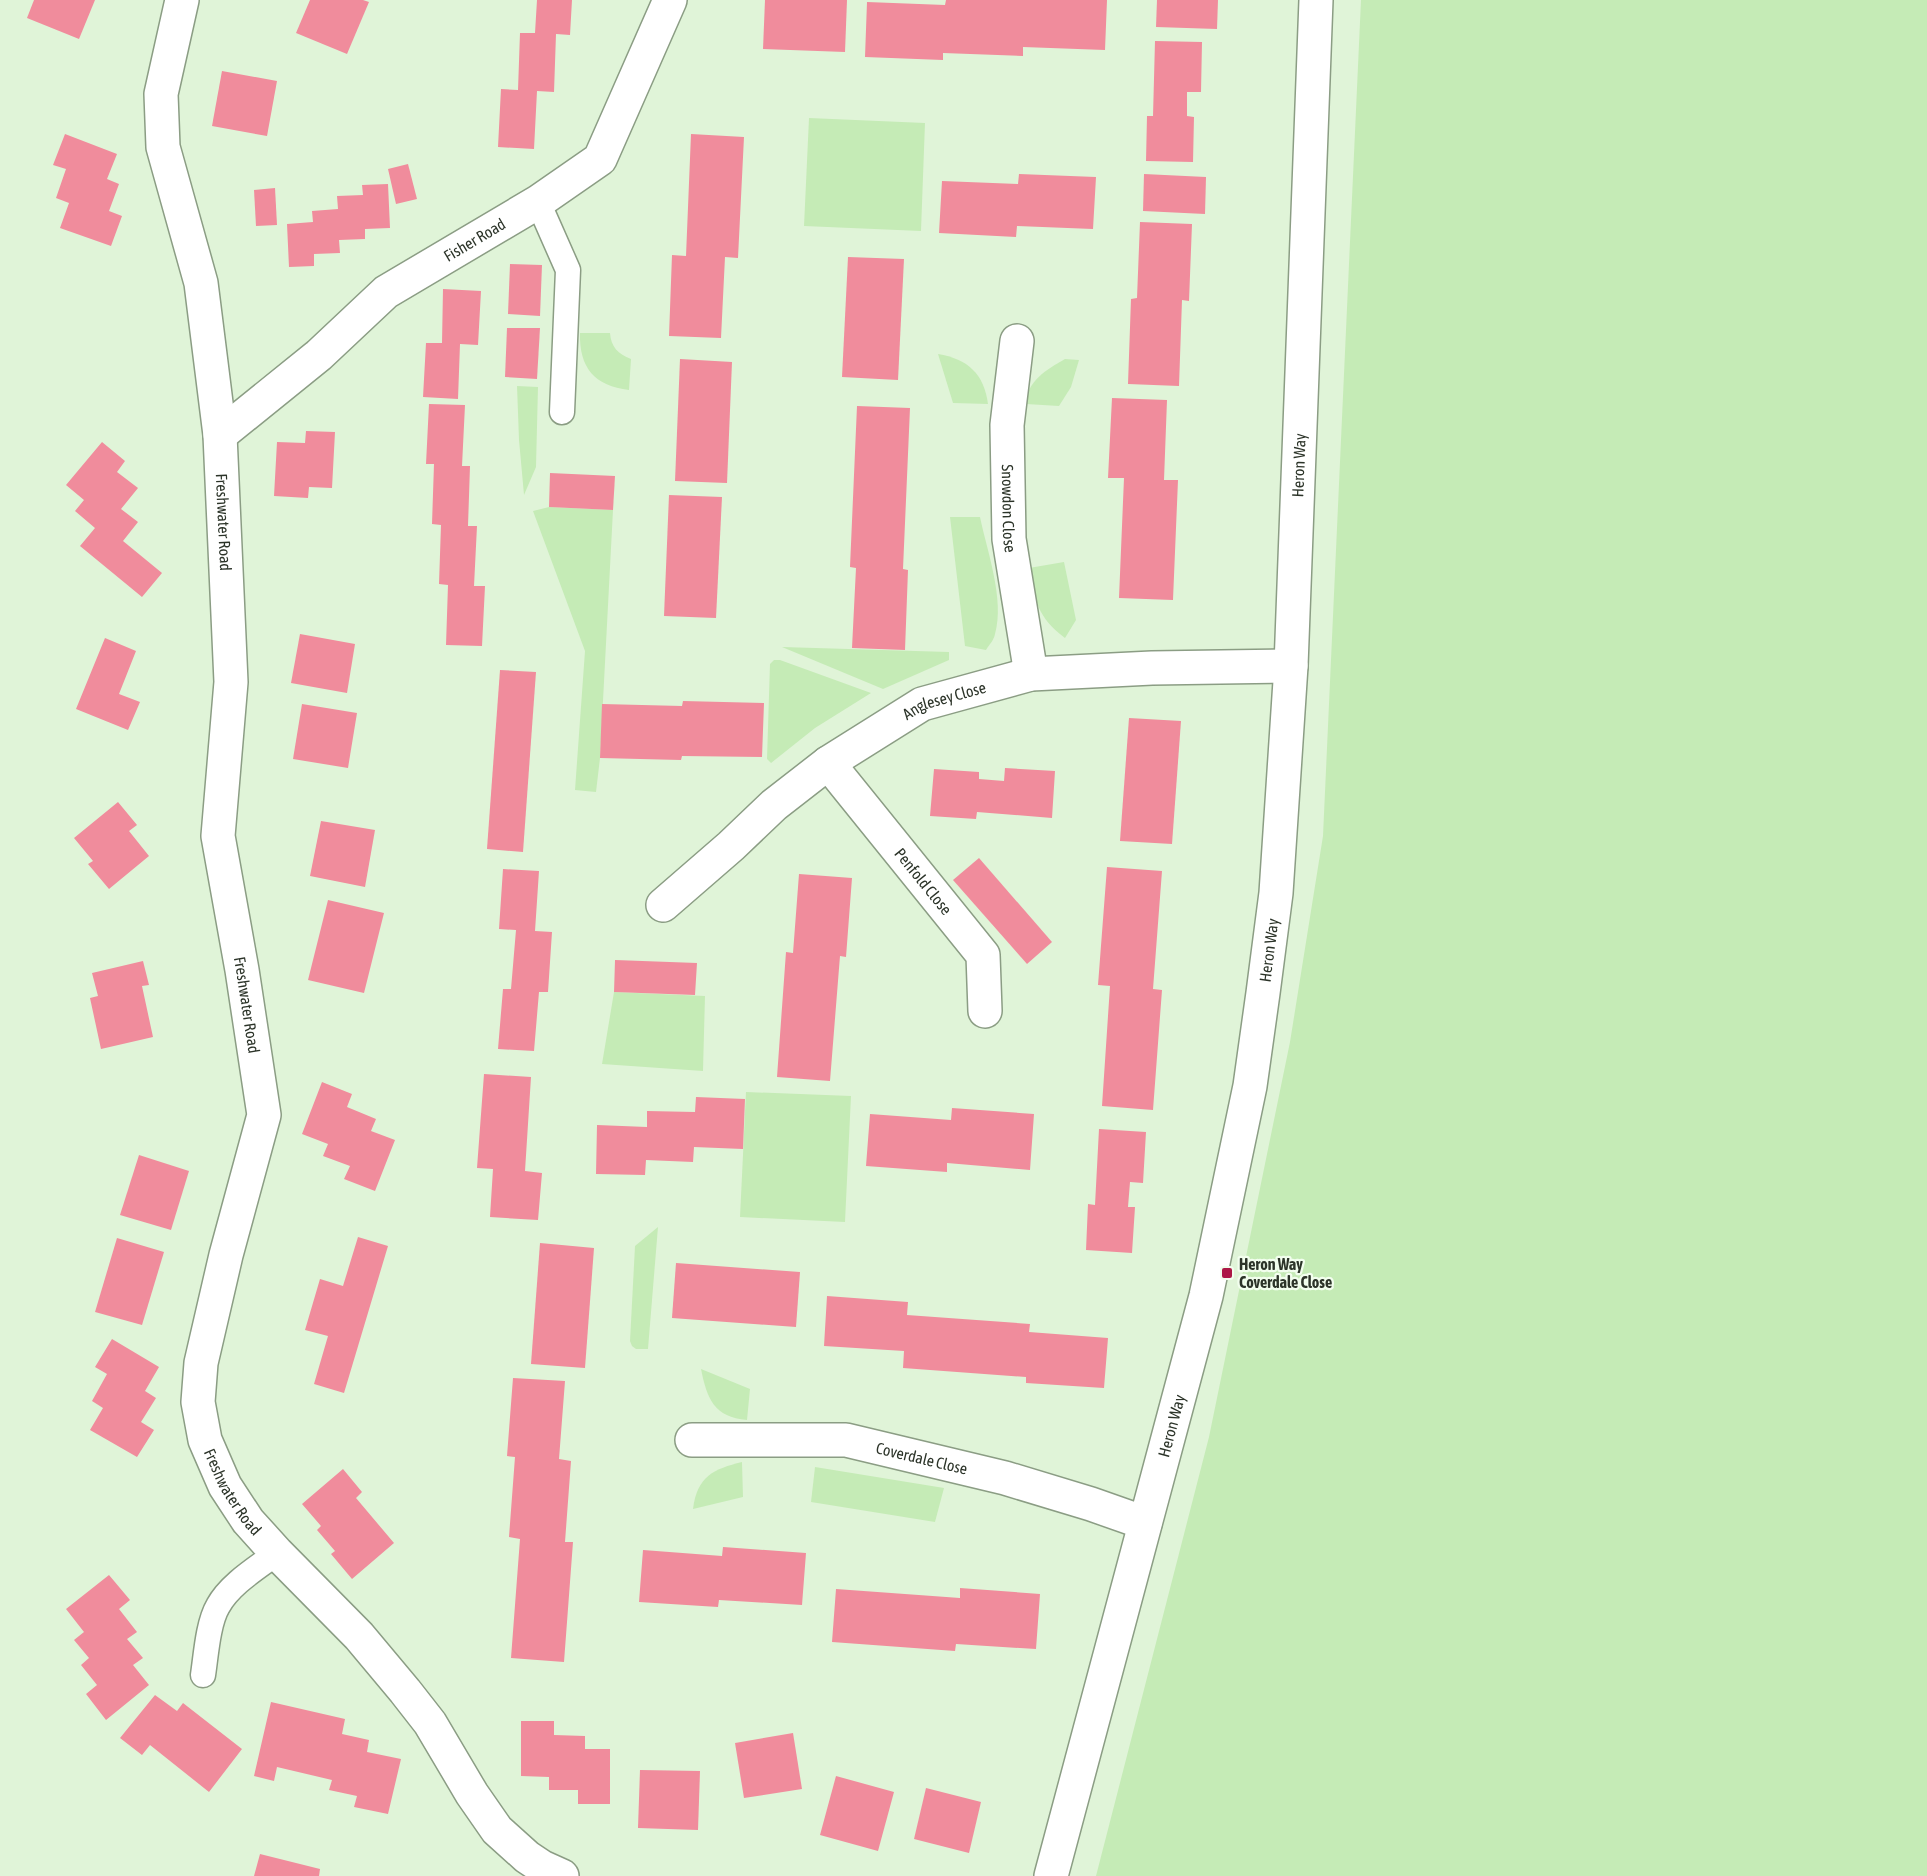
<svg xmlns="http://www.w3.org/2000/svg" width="1927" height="1876" font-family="'Asap Condensed',sans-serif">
<rect width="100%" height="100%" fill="#e0f4d8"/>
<g fill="#c5ebb6">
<path d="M1361,0H1927V1876H1096L1209,1437L1290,1042L1323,836Z"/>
<path d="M809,118L925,123L921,231L804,226Z"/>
<path d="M580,333H610C611,347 618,354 631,359L629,390C595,386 579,368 580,333Z"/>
<path d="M938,354C968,359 984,374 988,404L953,403Z"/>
<path d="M1065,359L1079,360L1071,387L1059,406L1026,404C1026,382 1047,369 1065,359Z"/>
<path d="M517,386L538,387L536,467L524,495L519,440Z"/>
<path d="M549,507L613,510L600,758L596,792L575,790L585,651L533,511Z"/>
<path d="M950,517H980C987,551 1005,600 995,634C994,640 989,645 986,650L965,646Z"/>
<path d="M1064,562L1076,620L1065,638C1037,617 1035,600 1029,568Z"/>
<path d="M782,647L949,652V660L883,689Z"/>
<path d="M774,660H780L871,693L815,728L771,763L767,759L770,664Z"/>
<path d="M614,992L705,996L703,1071L602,1064Z"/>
<path d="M746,1092L851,1096L845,1222L740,1217Z"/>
<path d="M658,1227L648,1349H636L632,1346L630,1341L635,1246Z"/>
<path d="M701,1369L750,1389L747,1420C714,1417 707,1399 701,1369Z"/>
<path d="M742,1462L743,1497L693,1509C697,1476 714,1469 742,1462Z"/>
<path d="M815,1467L944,1488L935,1522L811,1502Z"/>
</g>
<g fill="#f08c9c">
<path d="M34,0H95L79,39L27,18Z"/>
<path d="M310,0H363L369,2L347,54L296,33Z"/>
<path d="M537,0H572L570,35L556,34L554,92L537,91L534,149L498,147L501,89L518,90L520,33H535Z"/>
<path d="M765,0H847L845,52L763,49Z"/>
<path d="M946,0H1107L1105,50L1023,47V56L943,53V60L865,57L867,2L945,5Z"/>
<path d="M1157,0H1218L1217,29L1156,27Z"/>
<path d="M1155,41L1202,42L1201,92H1187V116L1194,117L1193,162L1146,161L1147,116H1153Z"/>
<path d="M222,71L277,81L267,136L212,126Z"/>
<path d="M65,134L117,154L107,179L119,184L109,211L122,216L111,246L60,228L69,203L56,198L66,169L53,165Z"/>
<path d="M691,134L744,137L738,258L725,257L721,338L669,336L672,255L686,256Z"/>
<path d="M408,164L417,199L396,204L388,169Z"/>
<path d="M1019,174L1096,177L1093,229L1017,226L1016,237L939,233L942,181L1018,184Z"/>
<path d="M1144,174L1206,177L1205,214L1143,211Z"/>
<path d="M388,184L390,228L365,229V239L339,240L340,253L314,254V266L289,267L287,224L313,222L312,211L338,209L337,196L363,195L362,185Z"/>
<path d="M275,188L277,225L256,226L254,190Z"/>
<path d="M1140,222L1192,224L1189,301L1182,300L1179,386L1128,384L1131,299L1137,298Z"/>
<path d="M848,257L904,259L898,380L842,377Z"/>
<path d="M510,264L542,265L540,316L508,314Z"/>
<path d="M443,289L481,291L478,345L460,344L458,399L423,397L426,343H442Z"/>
<path d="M507,328H540L537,379L505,377Z"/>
<path d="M680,359L732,362L727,483L675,481Z"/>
<path d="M1112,398L1167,400L1164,480H1178L1173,600L1119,598L1124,478H1108Z"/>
<path d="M429,404L465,405L462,466H470L468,526H477L474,586H485L482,646L446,645L448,585L439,584L441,525L432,524L434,464H426Z"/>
<path d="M857,406L910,408L903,569L908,570L905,650L852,648L856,568L850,567Z"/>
<path d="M306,431L335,432L332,488L309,487L308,498L274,496L277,442L305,443Z"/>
<path d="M102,442L125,461L117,472L138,488L121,509L138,522L123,541L162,573L142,597L80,546L95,528L75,511L84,500L66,485Z"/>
<path d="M550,473L615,476L613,510L549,507Z"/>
<path d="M669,495L722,497L716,618L664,616Z"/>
<path d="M300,634L355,644L347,693L291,683Z"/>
<path d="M105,638L136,651L119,694L140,702L128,730L76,709Z"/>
<path d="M500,670L536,672L523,852L487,849Z"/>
<path d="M683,701L764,703L762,757L682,756L681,760L600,758L602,704L682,706Z"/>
<path d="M302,704L357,713L348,768L293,759Z"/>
<path d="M1129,718L1181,721L1172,844L1120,841Z"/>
<path d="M1005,768L1055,771L1052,818L977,812L976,819L930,816L934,769L979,772V779L1004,781Z"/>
<path d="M118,802L137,825L129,831L149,856L109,889L88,864L93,861L74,838Z"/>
<path d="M321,821L375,830L365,887L310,876Z"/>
<path d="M979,858L1052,942L1027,964L953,880Z"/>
<path d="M1107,867L1162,871L1153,989L1162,990L1153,1110L1102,1106L1110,986L1098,985Z"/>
<path d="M503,869L539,871L535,931L552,932L548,992H539L534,1051L498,1049L503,989H511L516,930L499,929Z"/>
<path d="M799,874L852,878L846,957L840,956L830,1081L777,1077L786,952L793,953Z"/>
<path d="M328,900L384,913L364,993L308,980Z"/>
<path d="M615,960L697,963L695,995L614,992Z"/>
<path d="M143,961L149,985L142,986L153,1037L101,1049L90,998L98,996L92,973Z"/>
<path d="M484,1074L531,1077L525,1171L542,1173L538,1220L490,1217L493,1169L477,1168Z"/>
<path d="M322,1082L352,1094L347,1107L376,1119L371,1131L395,1140L375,1191L344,1179L350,1166L323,1156L328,1144L302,1134Z"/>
<path d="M696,1097L745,1099L743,1149L694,1147L693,1162L646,1160L645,1175L596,1174L597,1125L647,1127V1111L695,1112Z"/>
<path d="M952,1108L1034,1114L1030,1170L947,1163V1172L866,1166L870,1114L951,1120Z"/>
<path d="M1099,1129L1146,1132L1143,1183L1130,1182L1128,1207H1135L1132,1253L1086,1250L1088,1204L1095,1205Z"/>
<path d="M139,1155L189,1171L171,1230L120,1215Z"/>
<path d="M358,1237L388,1246L344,1393L314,1384L328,1336L305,1330L320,1279L343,1286Z"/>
<path d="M117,1238L164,1252L142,1325L95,1312Z"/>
<path d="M540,1243L594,1248L585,1368L531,1364Z"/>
<path d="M676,1263L800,1272L796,1327L672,1318Z"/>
<path d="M827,1296L908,1302L907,1315L1030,1324L1029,1332L1108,1338L1104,1388L1026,1383V1377L903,1368L904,1351L824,1346Z"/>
<path d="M112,1339L159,1367L145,1391L156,1398L141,1422L154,1430L137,1457L90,1430L103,1408L92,1401L107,1374L95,1367Z"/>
<path d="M513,1378L565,1381L559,1459L571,1461L565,1542H573L564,1662L511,1658L520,1539L509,1537L515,1457L507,1456Z"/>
<path d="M343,1469L362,1492L356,1498L394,1543L352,1579L331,1554L335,1551L317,1530L321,1526L302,1504Z"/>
<path d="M723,1547L806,1553L802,1605L719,1600L718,1607L639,1602L643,1550L722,1556Z"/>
<path d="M109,1575L130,1600L119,1609L137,1632L127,1639L143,1658L133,1665L149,1685L106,1720L86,1694L97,1685L81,1665L89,1658L74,1640L84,1632L66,1609Z"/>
<path d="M960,1588L1040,1594L1036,1649L956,1644L955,1651L832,1642L836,1589L960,1598Z"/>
<path d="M155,1695L177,1711L183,1703L242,1749L209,1792L150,1745L142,1755L120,1738Z"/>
<path d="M271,1702L345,1719L342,1734L369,1740L367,1752L401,1759L388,1814L354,1807L357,1796L329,1790L332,1780L277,1767L274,1781L254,1776Z"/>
<path d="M521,1721H554V1735L585,1736V1749H610V1804H578V1790H549V1777L521,1776Z"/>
<path d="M793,1733L802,1789L744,1798L735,1743Z"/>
<path d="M640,1770L700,1771L698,1830L638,1828Z"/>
<path d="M836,1776L894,1792L878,1851L820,1835Z"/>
<path d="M926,1788L981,1802L969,1853L914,1839Z"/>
<path d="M260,1854L320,1869L319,1876H254Z"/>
</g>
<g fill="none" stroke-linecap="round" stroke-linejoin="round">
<defs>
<g id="service">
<path d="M538,202L568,270L562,412"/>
<path d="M203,1675C206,1655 208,1623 218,1606C230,1584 257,1568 277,1553"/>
</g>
<g id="minor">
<path id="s1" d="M182,0L161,94L163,147L201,283L220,435L231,682L218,836L242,970L264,1115L226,1255L201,1363L198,1402L205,1440L225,1486L248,1521L277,1553L359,1636L405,1691L430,1723L472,1794L497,1830L527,1857L542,1867L562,1876"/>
<path id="s2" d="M1017,341L1007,425L1009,539L1031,674"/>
<path id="s3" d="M220,435L319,355L386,292L538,202L600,159L670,0"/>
<path id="s4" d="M828,763L983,955L985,1011"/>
<path id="s5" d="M663,905L731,846L774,805L828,763L922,704L1031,674L1152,668L1291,666"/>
<path id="s6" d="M692,1440H846L1005,1478L1091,1504L1145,1523"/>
<path id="s7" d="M1051,1876L1206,1296L1250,1086L1263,993L1276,893L1291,666L1316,0"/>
</g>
</defs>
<use href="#service" stroke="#8b9d84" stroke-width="27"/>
<use href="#minor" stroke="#8b9d84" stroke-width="36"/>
<use href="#service" stroke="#fff" stroke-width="24"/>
<use href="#minor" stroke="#fff" stroke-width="33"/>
</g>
<rect fill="#ac1846" stroke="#f2feee" stroke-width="2" x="1221" y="1267" width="12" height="12" rx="3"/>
<g text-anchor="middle" stroke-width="4.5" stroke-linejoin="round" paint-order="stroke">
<g font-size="16" fill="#2c3429" stroke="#f2feee">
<text dy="6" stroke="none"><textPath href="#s3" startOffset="322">Fisher Road</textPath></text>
<text dy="6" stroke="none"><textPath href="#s7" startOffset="1438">Heron Way</textPath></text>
<text dy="6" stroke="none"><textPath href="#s2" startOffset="168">Snowdon Close</textPath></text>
<text dy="6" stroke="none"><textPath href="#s1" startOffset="531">Freshwater Road</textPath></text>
<text dy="6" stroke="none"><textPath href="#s5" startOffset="351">Anglesey Close</textPath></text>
<text dy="6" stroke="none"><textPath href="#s4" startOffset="152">Penfold Close</textPath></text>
<text dy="6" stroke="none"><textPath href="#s7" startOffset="952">Heron Way</textPath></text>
<text dy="6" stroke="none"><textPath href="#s1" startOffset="1017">Freshwater Road</textPath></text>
<text dy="6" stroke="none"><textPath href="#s7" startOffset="466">Heron Way</textPath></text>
<text dy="6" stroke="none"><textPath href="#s6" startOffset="232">Coverdale Close</textPath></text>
<text dy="6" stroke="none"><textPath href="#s1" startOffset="1521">Freshwater Road</textPath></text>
</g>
<g font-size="16" font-weight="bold" fill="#2c3429" stroke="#f2feee" text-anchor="start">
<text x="1239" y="1270">Heron Way<tspan x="1239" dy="18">Coverdale Close</tspan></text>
</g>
</g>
</svg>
